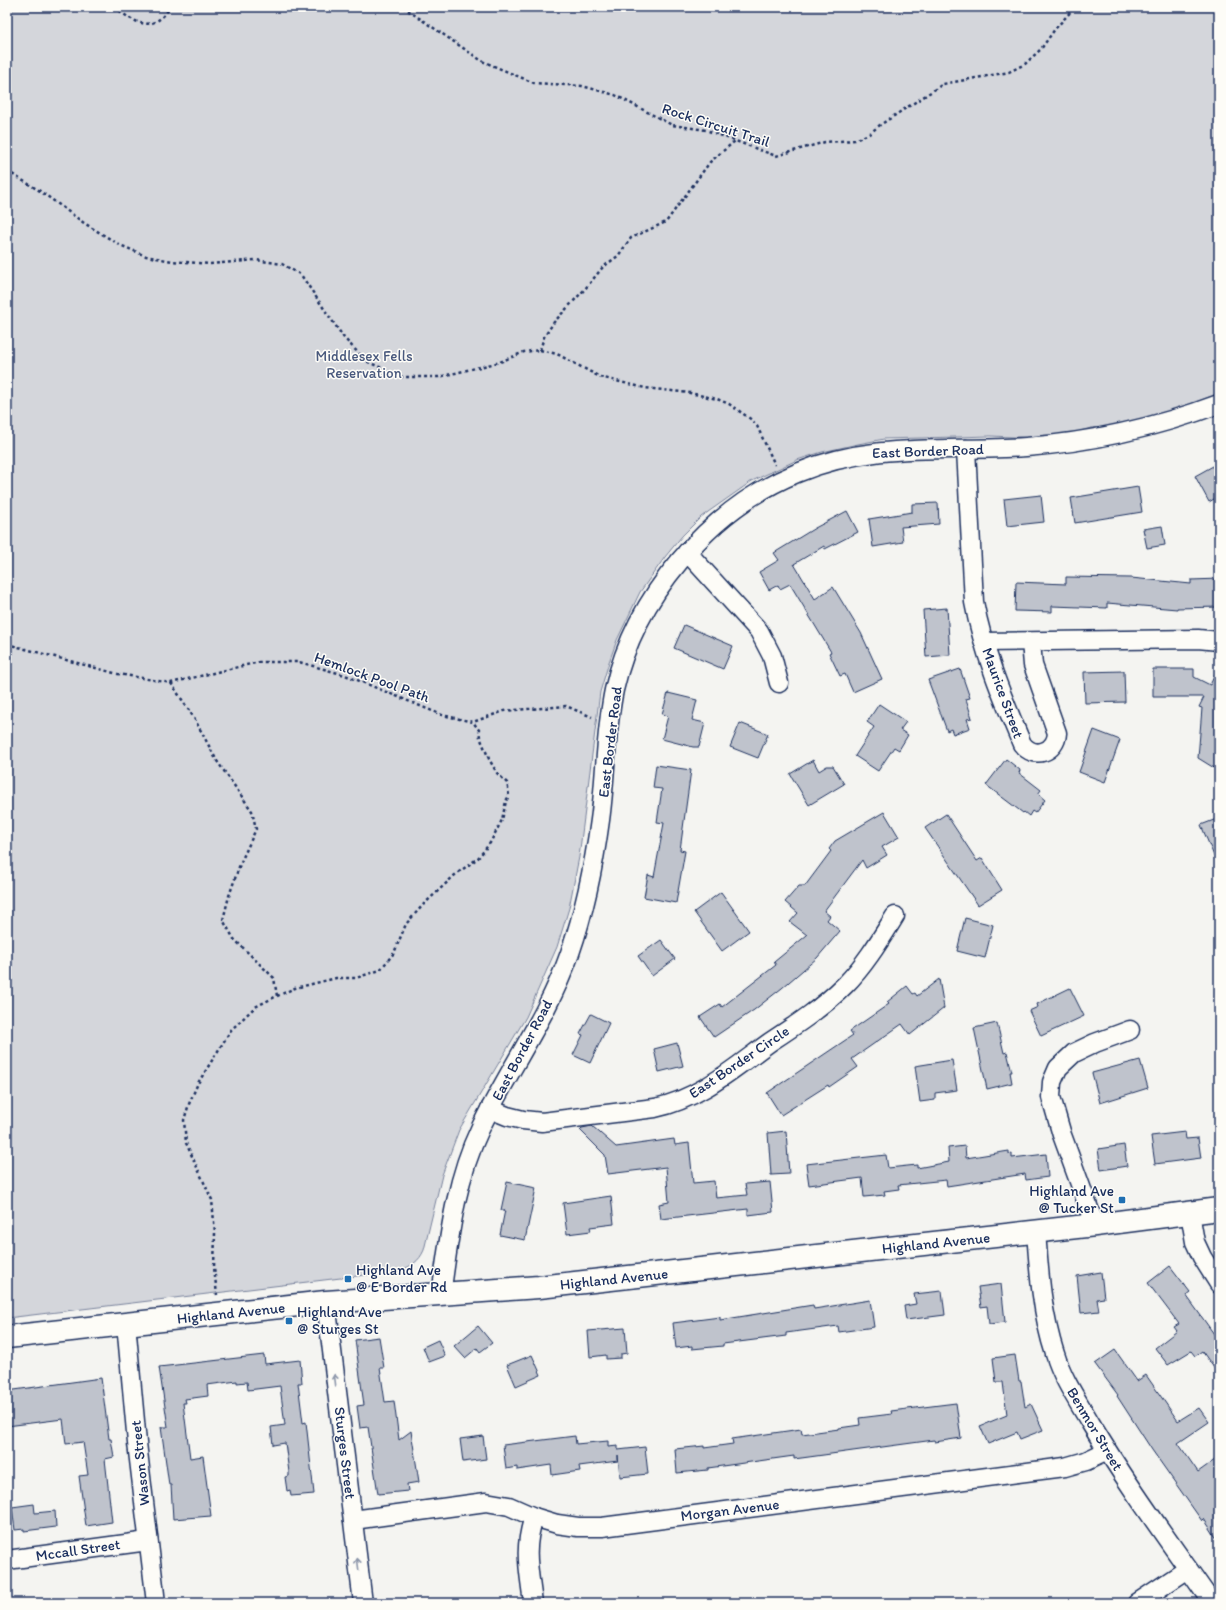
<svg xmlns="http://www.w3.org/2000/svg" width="1226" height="1610" font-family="Itim,sans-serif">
<rect width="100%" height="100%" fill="#f4f4f1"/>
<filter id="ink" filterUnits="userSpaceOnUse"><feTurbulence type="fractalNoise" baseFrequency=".025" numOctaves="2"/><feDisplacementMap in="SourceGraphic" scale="8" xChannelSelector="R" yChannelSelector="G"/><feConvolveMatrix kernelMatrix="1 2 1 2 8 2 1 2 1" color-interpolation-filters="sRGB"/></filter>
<g filter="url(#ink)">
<path fill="#d4d6db" stroke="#78829c" d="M7,7H1219V393L1183,407L1119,426L1091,428L1066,435L1033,438L991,436L884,439L858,444L822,452L797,460L752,481L701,517L682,536L665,557L640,592L617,640L609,662L600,692L579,857L569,908L557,947L526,1017L459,1130L442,1175L424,1250C419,1262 411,1266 399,1271L7,1318Z"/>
<g fill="#bfc3cc" stroke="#1b2f5e">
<path d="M1213,466L1219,476V496L1209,502L1195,476Z"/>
<path d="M1138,487L1142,512L1075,523L1071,498Z"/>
<path d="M1041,495L1044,522L1007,526L1004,499Z"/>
<path d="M938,503L939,524L901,527L903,542L873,547L869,519L912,512V504Z"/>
<path d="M847,511L858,532L825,549L824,546L794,564L815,599L833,587L861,633L882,679L853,692L845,674L840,676L829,653L831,652L790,584L780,589L778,585L769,590L759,572L779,560L774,553L815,528Z"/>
<path d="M1162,526L1165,545L1147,548L1143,529Z"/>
<path d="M1066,577L1131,578L1191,584V580L1219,579V607L1177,608V609L1107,603V608L1052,606V612L1015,611L1016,582L1066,584Z"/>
<path d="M947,608L950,655L926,657L923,610Z"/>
<path d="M684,625L733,646L723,669L674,648Z"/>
<path d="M1219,666V771L1198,758L1202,708L1199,707L1204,697H1153V669H1194V677L1210,685Z"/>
<path d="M960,669L970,698L966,699L972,718L967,719L970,728L953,734L951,729L947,731L928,680Z"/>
<path d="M1124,671L1125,702L1085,703L1084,672Z"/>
<path d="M668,693L697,700L692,720L705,723L699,747H693L662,739L668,716L662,714Z"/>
<path d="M879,704L906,722L900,730L908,735L899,750L894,747L878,771L855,756L874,727L867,722Z"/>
<path d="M740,723L768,734L758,758L730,747Z"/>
<path d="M1094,730L1120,740L1105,782L1079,772Z"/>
<path d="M1006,759L1020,770L1019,773L1041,790L1038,794L1045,800L1035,813L1032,811L1029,816L1024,812L1023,813L986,785Z"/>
<path d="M813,760L819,771L827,766H833L844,784L809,805L790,774Z"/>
<path d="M656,765L691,770L680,850L685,851L676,903L644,897L648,875L654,877L664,823L657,822L662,789L653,788Z"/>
<path d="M884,812L899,837L882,847L887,855L866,868L862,860L824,911L830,916L827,920L840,931L817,958L782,988L754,1010L714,1037L700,1017L720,1004L722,1007L776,965L774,962L807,935L790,922L798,913L785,902L799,886H805L831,851L829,849L835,841Z"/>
<path d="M946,814L977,861L982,858L1002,890L978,905L925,828Z"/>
<path d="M1219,818V868L1201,825Z"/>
<path d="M721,892L749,931L722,951L694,912Z"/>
<path d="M965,918L993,925L985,958L957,951Z"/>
<path d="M661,940L675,959L652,976L638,956Z"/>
<path d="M939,979L944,1008L910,1035L902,1024L852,1059L858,1067L829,1087L828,1085L781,1115L767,1093L853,1035L850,1031L889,1004L887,1002L907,986L913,994L915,993L917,996Z"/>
<path d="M1070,988L1084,1016L1041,1036L1029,1011L1038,1007L1037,1004Z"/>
<path d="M591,1014L609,1023L590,1063L573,1055L583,1035L580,1034Z"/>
<path d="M997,1023L1004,1053L1007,1052L1012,1072H1010L1012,1083L987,1089L974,1028Z"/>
<path d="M677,1043L683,1066L659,1072L654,1049Z"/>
<path d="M952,1060L957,1090L935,1093V1100L920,1102L915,1066Z"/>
<path d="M1140,1060L1148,1088L1100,1103L1092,1073Z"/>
<path d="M592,1126L616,1147L674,1139L675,1145L689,1143L693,1183L714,1181L716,1198L747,1195L745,1184L770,1182L773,1212L748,1215V1209L661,1219L659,1204L669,1202L666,1167L608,1174L605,1155L580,1130L582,1128Z"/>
<path d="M786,1131L789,1174L771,1175L768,1133Z"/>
<path d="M1185,1132L1186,1139L1198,1138L1201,1158L1155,1164L1151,1136Z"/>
<path d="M1124,1145L1127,1166L1101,1170L1098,1149Z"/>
<path d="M965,1146L966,1158L1009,1151V1154L1012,1153V1158L1046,1154L1048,1177L1026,1180L1025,1174L947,1186L946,1180L898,1185L899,1189L884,1191L885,1195L864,1197L862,1178L809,1185L806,1164L886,1155L888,1168L917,1165V1168L949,1162L948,1148Z"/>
<path d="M507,1182L536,1188L525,1240L500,1235L505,1210H501Z"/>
<path d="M611,1196L614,1224L590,1227L591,1231L567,1234L563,1203Z"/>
<path d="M1170,1266L1190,1292L1186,1295L1219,1341V1375L1202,1351L1195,1356L1191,1351L1168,1365L1155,1348L1177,1331L1174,1327L1179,1324L1148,1283Z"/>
<path d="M1101,1272L1104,1298L1097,1299L1099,1311L1081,1313L1077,1276Z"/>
<path d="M1001,1284L1005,1322L989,1324L987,1306L981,1307L978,1287Z"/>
<path d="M942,1291L945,1315L906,1320L904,1306L916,1304L914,1294Z"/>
<path d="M870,1300L874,1327L839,1332L838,1326L786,1333V1336L723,1344V1346L692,1349V1346L676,1348L673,1323L720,1317V1320L813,1305L814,1309Z"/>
<path d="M478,1326L492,1343L480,1352L477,1348L465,1358L454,1346Z"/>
<path d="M625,1328L627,1353L621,1354V1358L606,1359V1355L590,1357L588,1331Z"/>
<path d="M379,1337L384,1368H380L385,1402L394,1401L399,1440L411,1431L419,1482L407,1484L408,1491L378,1494L368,1427L360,1428L357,1406L364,1405L355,1340Z"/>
<path d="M438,1340L445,1356L429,1362L423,1347Z"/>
<path d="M1115,1350L1137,1381L1146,1375L1178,1421L1199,1408L1209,1422L1178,1443L1198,1472L1219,1457V1542L1204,1519L1202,1521L1152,1450L1117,1396L1118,1395L1095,1364Z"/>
<path d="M264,1355L265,1364L300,1360L302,1383H298L303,1423L306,1422L314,1494L291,1496L290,1490L287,1491L285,1477L289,1476V1472L285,1443L273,1445L271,1427L285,1425L280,1386L248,1390L247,1382L237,1383V1381L207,1385L208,1396L185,1399L186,1403H183L190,1458L203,1456L211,1516L173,1519L171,1485H169L161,1427H168L159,1367Z"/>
<path d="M532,1355L541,1375L516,1386L507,1365Z"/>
<path d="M1015,1355L1019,1381H1021L1025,1407L1031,1404L1043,1430L1020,1439L1017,1432L988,1444L980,1426L1007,1415L1003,1382H996L993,1358Z"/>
<path d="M101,1378L109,1439H111L114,1457L105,1459L112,1522L86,1526L79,1476L88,1475L83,1442L66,1444L63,1419L7,1426V1391Z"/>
<path d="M956,1403L961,1438L935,1442L934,1440L794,1459V1456L708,1468V1470L677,1473L675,1449L704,1446V1448L733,1444L732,1439L801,1429L802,1434L839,1429V1428L860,1425L859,1418L892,1414L891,1411Z"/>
<path d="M483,1436L486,1459L463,1462L460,1439Z"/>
<path d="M575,1436L576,1444L608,1441V1447L618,1446V1450L645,1447L648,1474L620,1477L618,1455V1461L579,1466L580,1471L552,1475L551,1465L517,1470V1467L506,1469L503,1445Z"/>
<path d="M34,1504L35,1513L55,1511L56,1527L24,1531V1529L15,1530L12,1507Z"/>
</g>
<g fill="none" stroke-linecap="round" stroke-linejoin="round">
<defs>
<g id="minor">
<path d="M966,449L974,602C983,651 1003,699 1022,744C1034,760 1056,752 1057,733L1033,665L1031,642"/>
<path d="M687,552L759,631L772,656L779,683"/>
<path d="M984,642L1198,639L1219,641"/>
<path d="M490,1109L507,1116L523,1120L542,1122L655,1108C699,1099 734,1068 770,1042C796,1025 823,1007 845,985C865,965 880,940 895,916"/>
<path d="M1190,1213L1195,1242L1202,1257L1219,1284"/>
<path d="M1095,1225L1062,1135L1051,1097L1052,1082L1058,1068L1074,1053L1095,1043L1130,1030"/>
<path d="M1036,1231C1039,1273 1042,1315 1055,1354C1063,1380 1078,1401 1091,1424C1128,1486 1171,1544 1212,1603"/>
<path d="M441,1295C449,1239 455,1181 480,1129C508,1070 548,1016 570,953C585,910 594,865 600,820C606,777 605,733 614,690C635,597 709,509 797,473C873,441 947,452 1026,447C1093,442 1157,427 1219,404"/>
<path d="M326,1302L363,1603"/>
<path d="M126,1323L137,1443L156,1603"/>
<path d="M353,1520L486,1502L509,1506L534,1517L557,1524L578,1527H602L1065,1467L1086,1461L1107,1451"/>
<path d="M7,1560L148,1541"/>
<path d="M533,1603C529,1570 523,1549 534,1517"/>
<path d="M1137,1603L1188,1569"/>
</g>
<path id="major" d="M7,1337L326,1302L539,1287L1095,1225L1219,1209"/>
</defs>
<use href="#minor" stroke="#1b2f5e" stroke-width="21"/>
<use href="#major" stroke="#1b2f5e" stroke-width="25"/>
<g stroke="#1b2f5e" stroke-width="2.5" stroke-dasharray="3 3" stroke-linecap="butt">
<path d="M115,7C135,24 153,34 170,7"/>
<path d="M403,7L482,61L534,83L582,86L615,95L672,125L706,130L776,156L825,142L855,140L869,134L880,125L943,84L1009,72L1025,64L1041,49L1055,29L1075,7"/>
<path d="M7,171L40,191L84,223L120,245L146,256L172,261L210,264L256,260L282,264L301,275L344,338L366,361L402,377H439L500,362L524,352L540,350L557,354L600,377L645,388L690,393L717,399L729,404L752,420L757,426L775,465"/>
<path d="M540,350L544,337L554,322L585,289L603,267L618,256L631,238L666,222L710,162L735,141"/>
<path d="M7,644L118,674L171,683L259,662H299L345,675L442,715L473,722L504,711L566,706L592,717"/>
<path d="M171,683L194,718L217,761L252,811L256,829L240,864L229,896L223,920L234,939L274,978L277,996L255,1007L231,1030L198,1083L189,1104L184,1120L186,1143L212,1200L215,1233L214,1267L217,1295"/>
<path d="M277,996L295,988L316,983L336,978H356L380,970L394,953L406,924L423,905L455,875L478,858L490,843L502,820L506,801L509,796L508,788L507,783L497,773L489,759L480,737L479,730L473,722"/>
</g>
<use href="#minor" stroke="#fdfcf7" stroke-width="18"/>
<use href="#major" stroke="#fdfcf7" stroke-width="22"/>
</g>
<defs><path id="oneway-shaft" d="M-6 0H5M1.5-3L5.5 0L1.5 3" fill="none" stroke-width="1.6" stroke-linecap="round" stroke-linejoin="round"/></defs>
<g stroke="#8c96aa">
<use href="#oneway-shaft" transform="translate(335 1380) rotate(-97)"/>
<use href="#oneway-shaft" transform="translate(358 1564) rotate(-97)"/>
</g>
</g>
<g fill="#1f6fb2" stroke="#fdfcf7" stroke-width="1.5">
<rect x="1118" y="1196" width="8" height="8" rx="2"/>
<rect x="344" y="1275" width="8" height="8" rx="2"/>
<rect x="285" y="1317" width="8" height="8" rx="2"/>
</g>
<g text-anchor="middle" stroke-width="3" stroke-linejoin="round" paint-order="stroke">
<g font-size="15" fill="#1b2f5e" stroke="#fdfcf7">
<text transform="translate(716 125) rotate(18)" y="5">Rock Circuit Trail</text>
<text transform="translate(928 451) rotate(-2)" y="5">East Border Road</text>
<text transform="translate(372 677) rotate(20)" y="5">Hemlock Pool Path</text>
<text transform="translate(1003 693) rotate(70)" y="5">Maurice Street</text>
<text transform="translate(610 742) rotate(-83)" y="5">East Border Road</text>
<text transform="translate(522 1050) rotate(-62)" y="5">East Border Road</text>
<text transform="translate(739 1062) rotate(-34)" y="5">East Border Circle</text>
<text transform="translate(936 1243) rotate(-6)" y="5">Highland Avenue</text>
<text transform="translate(614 1279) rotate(-6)" y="5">Highland Avenue</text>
<text transform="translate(231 1313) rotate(-6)" y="5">Highland Avenue</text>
<text transform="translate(1095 1429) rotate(59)" y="5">Benmor Street</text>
<text transform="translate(345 1453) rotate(83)" y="5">Sturges Street</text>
<text transform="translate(140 1463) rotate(-96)" y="5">Wason Street</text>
<text transform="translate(730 1510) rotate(-7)" y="5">Morgan Avenue</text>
<text transform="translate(78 1550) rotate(-8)" y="5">Mccall Street</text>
</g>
<g font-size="15" fill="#49597d" stroke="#fdfcf7">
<text x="364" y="361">Middlesex Fells<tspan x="364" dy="17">Reservation</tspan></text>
</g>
<g font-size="15" fill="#1b2f5e" stroke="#fdfcf7" text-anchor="start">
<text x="1114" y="1196" text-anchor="end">Highland Ave<tspan x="1114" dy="17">@ Tucker St</tspan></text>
<text x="356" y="1275">Highland Ave<tspan x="356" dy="17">@ E Border Rd</tspan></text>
<text x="297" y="1317">Highland Ave<tspan x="297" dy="17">@ Sturges St</tspan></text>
</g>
</g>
<rect width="1226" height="1610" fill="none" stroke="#fdfcf7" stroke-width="24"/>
<rect x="12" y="12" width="1202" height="1586" fill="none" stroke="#1b2f5e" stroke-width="1.5" filter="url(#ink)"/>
</svg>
